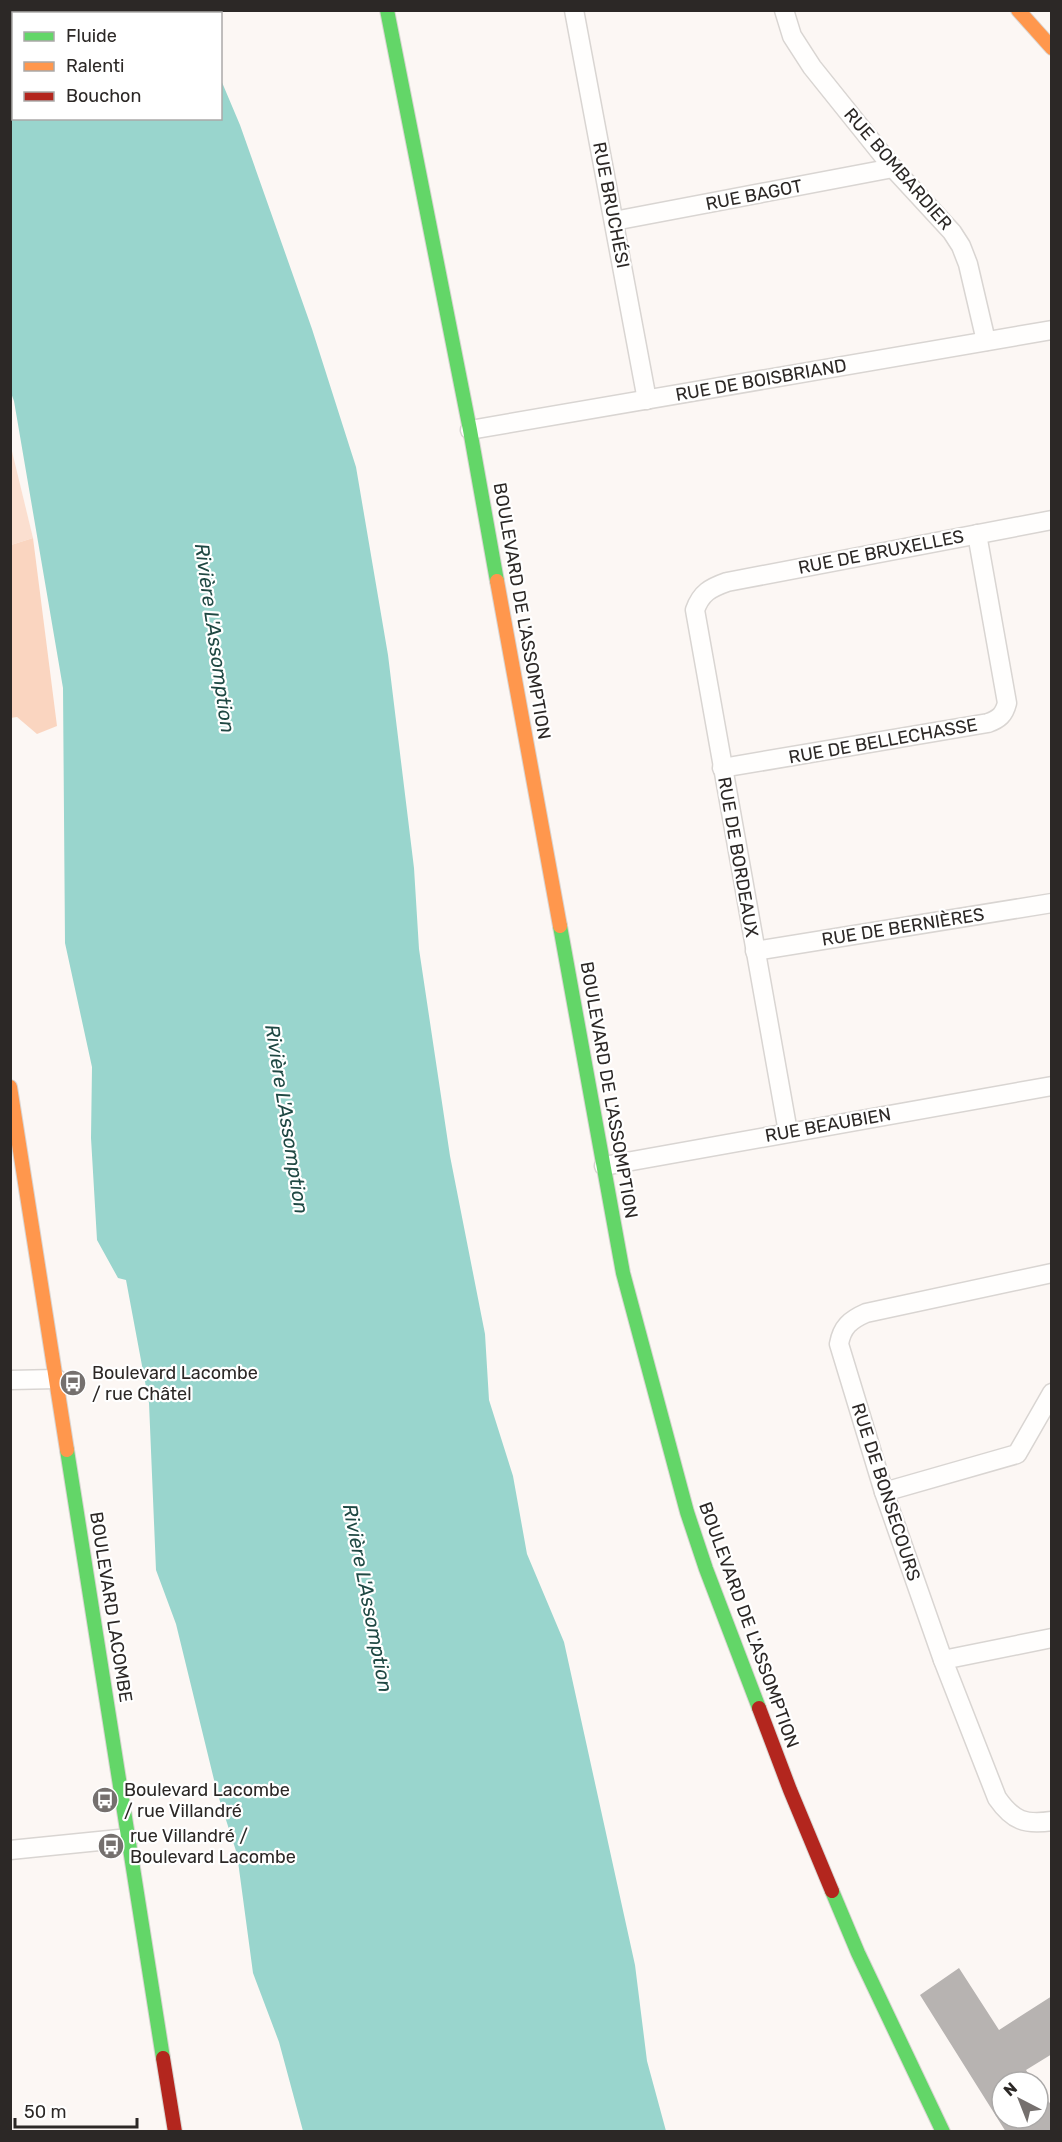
<svg xmlns="http://www.w3.org/2000/svg" width="1062" height="2142" font-family="Rubik,sans-serif">
<rect width="100%" height="100%" fill="#fcf7f4"/>
<path fill="#fbdfd0" d="M10,443L33,538L11,545H10Z"/>
<path fill="#fad5c0" d="M33,538L57,726L37,734L17,717L10,718L11,545Z"/>
<path fill="#99d5cd" d="M11,10L191,11L192,13L14,14V118H220L221,80L240,125L312,329L356,467L388,655L414,868L419,949L450,1156L485,1334L489,1400L513,1476L527,1554L564,1642L635,1965L647,2061L666,2131H303L279,2042L253,1973L237,1854L217,1792L176,1624L156,1570L149,1403L126,1280L118,1278L97,1240L91,1138L92,1067L65,943L63,688L14,401L11,393Z"/>
<path fill="#b7b3b1" d="M959,1968L999,2030L1052,1996V2054L1026,2070L1034,2082H1002V2118H1038V2087L1052,2106V2132H1006L920,1995Z"/>
<g fill="none" stroke-linecap="round" stroke-linejoin="round">
<defs>
<g id="street">
<path d="M574,10L647,400"/>
<path d="M784,10L792,36L812,67L893,168L952,232L961,246L968,264L986,341"/>
<path d="M614,221L893,168"/>
<path d="M470,430L1052,330"/>
<path d="M722,768L988,723C999,719 1004,715 1007,703L977,534"/>
<path d="M755,951L1052,903"/>
<path d="M788,1132L695,610C701,593 710,588 727,582L1052,520"/>
<path d="M604,1166L1052,1086"/>
<path d="M1052,1273L866,1313C850,1320 842,1327 839,1344L884,1492L943,1660L997,1798C1013,1821 1025,1825 1052,1821"/>
<path d="M10,1380L57,1379"/>
<path d="M884,1492L1017,1454L1052,1393"/>
<path d="M943,1660L1052,1638"/>
<path d="M10,1850L129,1838"/>
</g>
<g id="fast">
<path d="M387,10L470,430L497,581"/>
<path d="M560,926L623,1273L687,1512L706,1569L759,1708"/>
<path d="M67,1450L163,2058"/>
<path d="M832,1891L858,1953L943,2132"/>
</g>
<g id="slow">
<path d="M1018,10L1052,48"/>
<path d="M497,581L560,926"/>
<path d="M10,1087L67,1450"/>
</g>
<g id="jam">
<path d="M759,1708L790,1790L832,1891"/>
<path d="M163,2058L175,2132"/>
</g>
</defs>
<use href="#street" stroke="#d9d5d2" stroke-width="21"/>
<use href="#fast" stroke="#d9d5d2" stroke-width="16"/>
<use href="#slow" stroke="#d9d5d2" stroke-width="16"/>
<use href="#jam" stroke="#d9d5d2" stroke-width="16"/>
<use href="#street" stroke="#fffefd" stroke-width="18"/>
<use href="#fast" stroke="#63d668" stroke-width="14"/>
<use href="#slow" stroke="#ff974d" stroke-width="14"/>
<use href="#jam" stroke="#b3261e" stroke-width="14"/>
</g>
<defs>
<symbol id="bus-disc" viewBox="-11 -11 22 22"><circle r="9.5" fill="#75706e" stroke="#fff"/><path d="M-5-6H5V4H4V6H2V4H-2V6H-4V4H-5ZM-3.5-4V0h7V-4ZM-3.5 1.2v1.5H-2V1.2ZM2 1.2v1.5H3.5V1.2Z" fill="#fff"/></symbol>
</defs>
<g fill-rule="evenodd">
<use href="#bus-disc" x="58" y="1368" width="30" height="30"/>
<use href="#bus-disc" x="90" y="1785" width="30" height="30"/>
<use href="#bus-disc" x="96" y="1831" width="30" height="30"/>
</g>
<g text-anchor="middle" stroke-width="4.5" stroke-linejoin="round" paint-order="stroke">
<g font-size="18" fill="#2c2826" stroke="#fff">
<text transform="translate(898 169) rotate(49)" y="6">RUE BOMBARDIER</text>
<text transform="translate(754 195) rotate(-11)" y="6">RUE BAGOT</text>
<text transform="translate(611 205) rotate(79)" y="6">RUE BRUCHÉSI</text>
<text transform="translate(761 380) rotate(-10)" y="6">RUE DE BOISBRIAND</text>
<text transform="translate(881 552) rotate(-11)" y="6">RUE DE BRUXELLES</text>
<text transform="translate(522 611) rotate(80)" y="6">BOULEVARD DE L'ASSOMPTION</text>
<text transform="translate(883 741) rotate(-10)" y="6">RUE DE BELLECHASSE</text>
<text transform="translate(738 857) rotate(80)" y="6">RUE DE BORDEAUX</text>
<text transform="translate(903 927) rotate(-9)" y="6">RUE DE BERNIÈRES</text>
<text transform="translate(609 1090) rotate(80)" y="6">BOULEVARD DE L'ASSOMPTION</text>
<text transform="translate(828 1125) rotate(-10)" y="6">RUE BEAUBIEN</text>
<text transform="translate(886 1492) rotate(72)" y="6">RUE DE BONSECOURS</text>
<text transform="translate(111 1607) rotate(81)" y="6">BOULEVARD LACOMBE</text>
<text transform="translate(749 1625) rotate(70)" y="6">BOULEVARD DE L'ASSOMPTION</text>
</g>
<g font-size="18" fill="#2c2826" stroke="#fff" text-anchor="start">
<text x="92" y="1379">Boulevard Lacombe<tspan x="92" dy="21">/ rue Châtel</tspan></text>
<text x="124" y="1796">Boulevard Lacombe<tspan x="124" dy="21">/ rue Villandré</tspan></text>
<text x="130" y="1842">rue Villandré /<tspan x="130" dy="21">Boulevard Lacombe</tspan></text>
</g>
<g font-size="20" font-style="italic" fill="#1f4843" stroke="#fff">
<text transform="translate(215 638) rotate(82)" y="7">Rivière L'Assomption</text>
<text transform="translate(287 1119) rotate(81)" y="7">Rivière L'Assomption</text>
<text transform="translate(368 1598) rotate(79)" y="7">Rivière L'Assomption</text>
</g>
</g>
<rect width="1062" height="2142" fill="none" stroke="#2c2826" stroke-width="24"/>
<rect x="12" y="12" width="210" height="108" fill="#ffffff" stroke="#aba9a8" stroke-width="1.5"/>
<rect x="24" y="32" width="30" height="9" fill="#63d668" stroke="#aba9a8" stroke-width="1.5"/>
<text x="66" y="42" font-size="18" fill="#2c2826">Fluide</text>
<rect x="24" y="62" width="30" height="9" fill="#ff974d" stroke="#aba9a8" stroke-width="1.5"/>
<text x="66" y="72" font-size="18" fill="#2c2826">Ralenti</text>
<rect x="24" y="92" width="30" height="9" fill="#b3261e" stroke="#aba9a8" stroke-width="1.5"/>
<text x="66" y="102" font-size="18" fill="#2c2826">Bouchon</text>
<g transform="translate(1020 2100) rotate(318)"><circle r="28" fill="#ffffff" stroke="#aba9a8" stroke-width="1.5"/>
<path d="M0-4.5L10 22L0 15L-10 22Z" fill="#75706e"/>
<text y="-9" font-size="16" font-weight="bold" text-anchor="middle" fill="#2c2826">N</text>
</g>
<path d="M15 2118v9h122v-9" fill="none" stroke="#2c2826" stroke-width="3"/>
<text x="24" y="2118" font-size="18" fill="#2c2826" stroke="#ffffff" stroke-width="4.5" paint-order="stroke">50 m</text>
</svg>
